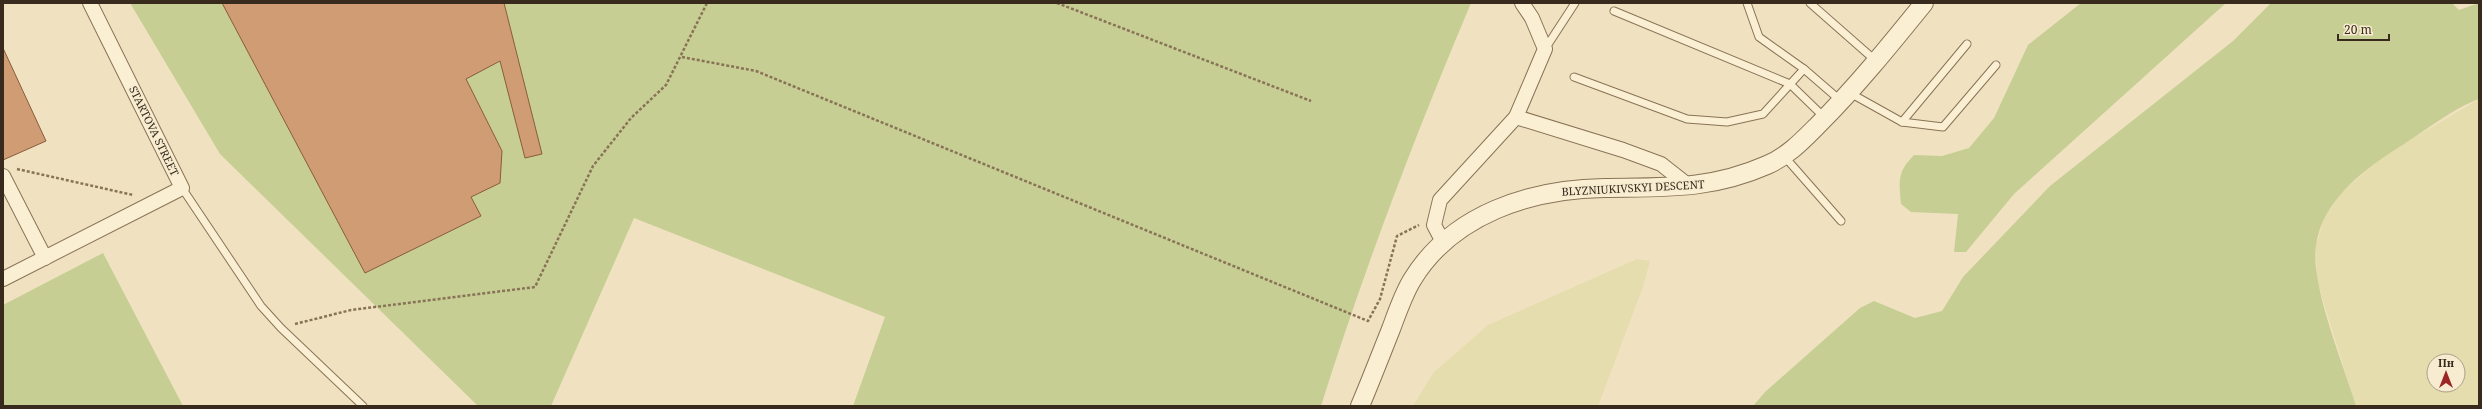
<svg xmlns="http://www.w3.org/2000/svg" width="2482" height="409" font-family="'Noto Serif',serif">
<rect width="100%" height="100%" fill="#f0e2c0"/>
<g fill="#e5ddad" fill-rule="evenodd">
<path d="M2479,99V406H2356L2317,281L2316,246L2324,219L2340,194L2382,157ZM2434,361H2458V385H2434Z"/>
<path d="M1637,259L1650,261L1643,287L1598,406H1413L1433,373L1488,325Z"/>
</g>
<g fill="#c6ce94">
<path d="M130,3H1471C1415,136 1364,269 1321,406H853L885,317L634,218L551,406H478L220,154Z"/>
<path d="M2081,3H2226L2014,194L1966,252H1954L1958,214L1911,212L1901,204C1899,181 1897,172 1914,155L1942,156L1969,148L1994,118L2028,45Z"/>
<path d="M2271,3H2452L2459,10L2479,3V99C2454,108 2426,130 2404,144C2367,167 2322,199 2316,246C2310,285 2344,366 2356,406H1753L1765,392L1860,308L1874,301L1915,318L1942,311L1963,277L2050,186L2233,41Z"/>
<path d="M103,253L183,406H3V305Z"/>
</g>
<g fill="#cf9c74" stroke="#895c3c">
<path d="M222,3H504L542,154L525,158L500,61L466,79L502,151L500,183L471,197L481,216L365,273Z"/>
<path d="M3,48L46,141L3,160Z"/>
</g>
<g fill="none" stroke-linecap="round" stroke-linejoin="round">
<defs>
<g id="service">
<path d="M1747,3L1759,37L1804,69"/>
<path d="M1810,3L1876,61"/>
<path d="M1614,11L1790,84L1825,118"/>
<path d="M1545,49L1575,3"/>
<path d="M1574,77L1687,119L1727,122L1763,114L1804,69L1841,101"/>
<path d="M1850,93L1902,122L1943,127L1996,65"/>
<path d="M1902,122L1967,44"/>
<path d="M1784,156L1841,221"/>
<path d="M182,188L261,306L281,328L363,406"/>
</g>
<g id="minor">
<path d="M1516,117L1623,150L1661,164L1689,186"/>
<path d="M3,176L45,258"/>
<path d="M1443,242L1434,225L1440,200L1516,117L1545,49L1532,18L1522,3"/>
<path d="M3,279L182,188L90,3"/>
</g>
<path id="tertiary" d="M1360,406C1371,380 1381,354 1391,329C1397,313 1403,295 1412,280C1452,214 1531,189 1604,188C1665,187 1710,190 1767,165C1788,156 1802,141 1818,125C1856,87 1890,45 1924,3"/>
</defs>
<use href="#service" stroke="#897357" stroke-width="9"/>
<use href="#minor" stroke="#897357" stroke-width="16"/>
<use href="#tertiary" stroke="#897357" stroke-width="20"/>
<g stroke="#897357" stroke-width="2.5" stroke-dasharray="3 2" stroke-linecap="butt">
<path d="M1057,3L1311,101"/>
<path d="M682,57L756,71L1368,321L1380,299L1397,236L1419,225"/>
<path d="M17,169L133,195"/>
<path d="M295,324L351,310L535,287L593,166L631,118L666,85L707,3"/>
</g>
<use href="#service" stroke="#faefd3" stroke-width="7"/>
<use href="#minor" stroke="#faefd3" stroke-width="14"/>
<use href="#tertiary" stroke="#faefd3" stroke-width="18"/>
</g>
<g text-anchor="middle" stroke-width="4" stroke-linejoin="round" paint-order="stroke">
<g font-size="11" fill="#382a1c" stroke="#f7ecd0">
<text transform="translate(154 131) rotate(64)" y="4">STARTOVA STREET</text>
<text transform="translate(1633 188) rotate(-3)" y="4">BLYZNIUKIVSKYI DESCENT</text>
</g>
</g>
<rect width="2482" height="409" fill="none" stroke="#382a1c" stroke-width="8"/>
<g transform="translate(2446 373)"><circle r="19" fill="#f7ecd0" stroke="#ab9e88"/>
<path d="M0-3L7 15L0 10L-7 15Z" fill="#9b2625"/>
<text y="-6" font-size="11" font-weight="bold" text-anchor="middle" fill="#382a1c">Пн</text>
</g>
<path d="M2338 34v6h51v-6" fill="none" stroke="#382a1c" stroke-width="2"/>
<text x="2344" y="34" font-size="12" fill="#382a1c" stroke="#f7ecd0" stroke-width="3" paint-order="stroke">20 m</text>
</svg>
